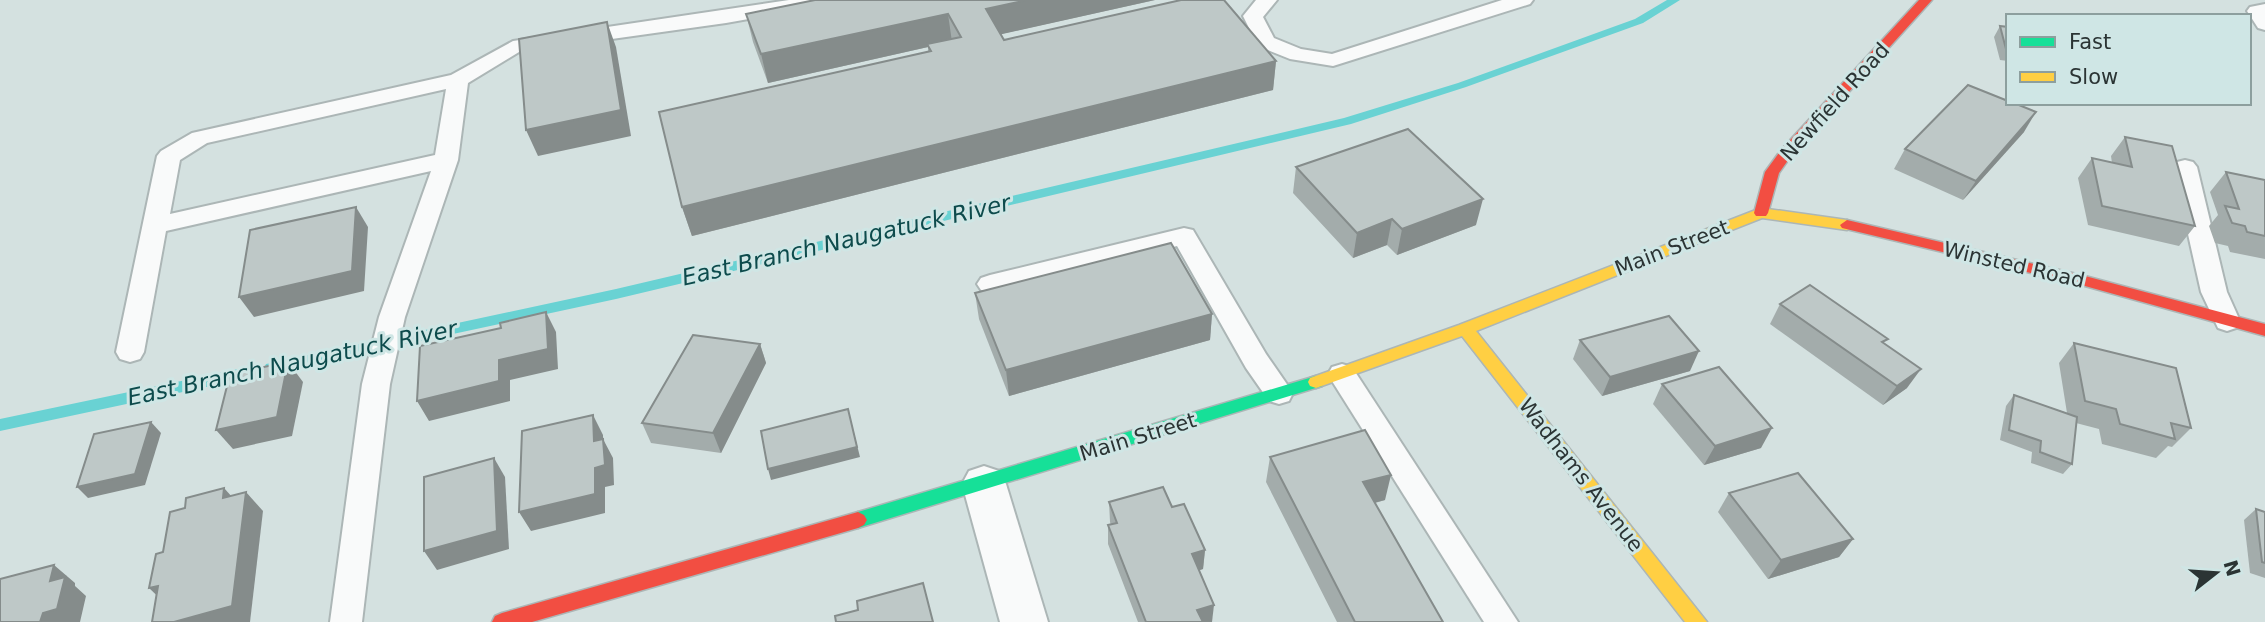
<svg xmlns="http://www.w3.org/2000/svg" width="2265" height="622" font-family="'DejaVu Sans',sans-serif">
<rect width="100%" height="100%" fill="#d4e1e0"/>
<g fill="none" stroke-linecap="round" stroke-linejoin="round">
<g fill="#69d2d3" fill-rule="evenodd">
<path d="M1667,0H1680L1643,23L1466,87L1351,124L616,299L271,373L266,372L264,368L266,364L271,363L616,289L1344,118L1458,83L1635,19Z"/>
<path d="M248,367L253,369L255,373L253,377L0,431V419Z"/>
</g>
<defs>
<g id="lane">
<path d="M789,0H833L830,4L823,6L726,23L519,52L468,83L458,160L405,317L390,384L362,622H330L362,384L379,317L431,171L166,231L144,352L140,359L130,362L120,359L116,352L157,156L161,151L192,133L451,75L513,41ZM446,89L435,155L170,214L180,160L207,143Z"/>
<path d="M1256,0H1277L1263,17L1274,38L1301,49L1332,54L1502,0H1533L1530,4L1333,66L1290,59L1258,46L1243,16Z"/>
<path d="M2265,4V30L2258,28L2247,11L2250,7Z"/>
<path d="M2185,160L2193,162L2197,167L2227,292L2240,321L2236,328L2227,331L2218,328L2201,292L2173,167L2177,162Z"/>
<path d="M1184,228L1193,230L1266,354L1293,393L1289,401L1279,404L1269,401L1246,368L1177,246L990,293L981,290L977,284L981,278L990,275Z"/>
<path d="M1342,364L1352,367L1518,622H1484L1332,381L1328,374L1332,367Z"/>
</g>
<path id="street" d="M984,466L999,471L1006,484L1048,622H1000L962,484L969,471Z"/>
<path id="fast" d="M1316,376L1322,378L1324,382L1322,386L858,528L852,525L849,520L852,515L858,512Z"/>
<path id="slow" d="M1761,208L1847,220L1854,225L1847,230L1762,218L1476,331L1707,622H1685L1462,336L1316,388L1310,386L1308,382L1310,378L1459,325Z"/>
<g id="jam">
<path d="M1919,0H1932L1791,156L1779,173L1768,213L1766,216H1756L1754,213L1765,172L1781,150Z"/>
<path d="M1847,220L2085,276L2265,324V336L2085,286L1842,228L1840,225Z"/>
<path d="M858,512L864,515L867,520L864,525L858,528L532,622H492L495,616L502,613Z"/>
</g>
</defs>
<use href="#lane" stroke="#acb6b6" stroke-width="4"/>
<use href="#street" stroke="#acb6b6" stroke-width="4"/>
<use href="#fast" stroke="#acb6b6" stroke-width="3"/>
<use href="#slow" stroke="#acb6b6" stroke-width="3"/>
<use href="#jam" stroke="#acb6b6" stroke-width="3"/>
<use href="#lane" fill="#f9fafa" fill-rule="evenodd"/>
<use href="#street" fill="#f9fafa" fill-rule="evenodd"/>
<use href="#fast" fill="#16e098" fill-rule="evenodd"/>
<use href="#slow" fill="#ffcf43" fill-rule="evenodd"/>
<use href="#jam" fill="#f24e42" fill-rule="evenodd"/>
</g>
<g fill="#a3acab">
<path d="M1155,0L1001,34L1004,40L1276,61L1273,90L692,236L682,207L928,52V47L768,83L753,42L746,14Z"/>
<path d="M2000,26L2008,27V61L2000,60L1994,37Z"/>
<path d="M2024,132L1963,200L1894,169L1905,149Z"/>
<path d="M2125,137L2195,226L2179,246L2088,225L2078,178L2092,158L2112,163L2111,156Z"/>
<path d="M1296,167L1476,225L1397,255L1387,245L1353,258L1293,193Z"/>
<path d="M2226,172L2265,180V259L2230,252L2228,246L2215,243L2209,226L2218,215L2210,192Z"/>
<path d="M975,293L1212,314L1210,340L1009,396L979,319Z"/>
<path d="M1780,304L1907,388L1883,405L1770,324Z"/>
<path d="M1580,340L1690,371L1602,396L1573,359Z"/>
<path d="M2074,343L2191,428L2172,447L2168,446L2156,458L2102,444L2099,429L2076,423L2072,464L2063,474L2031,463L2032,452L2000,440L2006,406L2014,395L2067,413L2059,363Z"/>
<path d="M760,344L766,363L721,453L651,443L642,423Z"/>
<path d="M1662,384L1761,448L1704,465L1653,404Z"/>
<path d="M1270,457L1385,500L1375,503L1443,622H1337L1266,482Z"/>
<path d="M1729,493L1853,539L1839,557L1768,579L1718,512Z"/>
<path d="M1109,502L1172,507L1205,550L1203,569L1199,570L1212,622H1138L1108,544V525H1111L1110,522Z"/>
<path d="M2256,509L2265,512V578L2250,573L2244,520Z"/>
</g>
<g fill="#858c8b">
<path d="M1027,0H1155L989,37L986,9Z"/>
<path d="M948,14L952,42L927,44L928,47L768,83L761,54Z"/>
<path d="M607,22L616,47L631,136L538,156L526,130Z"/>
<path d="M1276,61L1273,90L692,236L682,207Z"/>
<path d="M2036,112L2024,132L1963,200L1976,181Z"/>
<path d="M1483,199L1476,225L1397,255L1402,229Z"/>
<path d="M356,207L368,227L364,291L254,317L239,297Z"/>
<path d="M1392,219L1387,245L1353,258L1357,233Z"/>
<path d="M546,312L556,332L558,369L510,380V401L429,421L417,401L499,360Z"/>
<path d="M1212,314L1210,340L1009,396L1006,370Z"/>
<path d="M760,344L766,363L721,453L713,433Z"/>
<path d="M1699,351L1690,371L1602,396L1610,377Z"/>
<path d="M288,362L303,382L292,436L233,449L216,430Z"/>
<path d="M1921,369L1907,388L1883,405L1897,386Z"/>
<path d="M848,409L860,457L771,480L768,469Z"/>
<path d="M593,415L603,435V461L594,441Z"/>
<path d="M151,422L161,433L145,485L88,498L77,487Z"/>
<path d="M1772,428L1761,448L1704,465L1715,446Z"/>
<path d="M603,439L613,458L614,485L605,487V513L531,531L519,512L595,468Z"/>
<path d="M494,458L505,477L509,549L437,570L424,551Z"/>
<path d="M1391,475L1385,500L1358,507L1363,482Z"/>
<path d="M224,488L241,507L223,498Z"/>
<path d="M246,492L263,511L250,622H174Z"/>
<path d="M1853,539L1839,557L1768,579L1781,560Z"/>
<path d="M1205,550L1203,569L1191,573L1192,554Z"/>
<path d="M54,565L75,583V586L86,596L80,622H40Z"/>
<path d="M158,586L169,607L149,588Z"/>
<path d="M1214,605L1212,622H1196L1197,610Z"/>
</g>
<g fill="#bec8c7" stroke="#858c8b" stroke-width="2">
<path d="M815,0H1027L986,9L1004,40L1181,0H1224L1276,61L682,207L659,112L931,51L927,44L961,37L948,14L761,54L746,14Z"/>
<path d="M607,22L621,110L526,130L519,39Z"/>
<path d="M2000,26L2008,27V49H2006Z"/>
<path d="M1968,85L2008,101V103H2014L2036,112L1976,181L1905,149Z"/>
<path d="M1408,129L1483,199L1402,229L1392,219L1357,233L1296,167Z"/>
<path d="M2125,137L2172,146L2195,226L2102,206L2092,158L2132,167Z"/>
<path d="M2226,172L2265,180V236L2247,232L2245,226L2232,223L2225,206L2239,209Z"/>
<path d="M356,207L352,271L239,297L250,230Z"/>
<path d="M1171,243L1212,314L1006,370L975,293Z"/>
<path d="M1810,285L1888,339L1882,342L1921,369L1897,386L1780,304Z"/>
<path d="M546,312L548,349L499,360V381L417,401L420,346L501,328L500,323Z"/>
<path d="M1669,316L1699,351L1610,377L1580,340Z"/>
<path d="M693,335L760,344L713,433L642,423Z"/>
<path d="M2074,343L2176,368L2191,428L2171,423L2175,439L2120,424L2116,409L2085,401Z"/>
<path d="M288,362L277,417L216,430L230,374Z"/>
<path d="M1719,367L1772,428L1715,446L1662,384Z"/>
<path d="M2014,395L2077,417L2072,464L2040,452L2041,441L2009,430Z"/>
<path d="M848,409L857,447L768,469L761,431Z"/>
<path d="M593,415L594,441L603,439L605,465L595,468V494L519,512L522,431Z"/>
<path d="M151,422L135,474L77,487L94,434Z"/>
<path d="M1365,430L1391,475L1363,482L1443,622H1355L1270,457Z"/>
<path d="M494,458L497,531L424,551V477Z"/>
<path d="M1798,473L1853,539L1781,560L1729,493Z"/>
<path d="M1163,487L1172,507L1184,504L1205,550L1192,554L1214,605L1197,610L1203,622H1146L1108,525L1117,523L1109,502Z"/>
<path d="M224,488L223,498L246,492L232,606L174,622H152L158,586L149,588L156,554L163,552L170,512L185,508L186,498Z"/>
<path d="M2256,509L2265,512V563L2262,562Z"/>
<path d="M54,565L50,581L65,577L57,609L43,613L40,622H0V579Z"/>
<path d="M923,583L933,622H836L835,616L858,610L857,601Z"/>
</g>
<g text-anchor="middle" stroke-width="6" stroke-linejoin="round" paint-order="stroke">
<g font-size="21" fill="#2b3434" stroke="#cfe6e5">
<text transform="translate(1835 102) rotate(-48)" y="7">Newfield Road</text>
<text transform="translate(1672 248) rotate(-21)" y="7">Main Street</text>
<text transform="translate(2014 265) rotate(13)" y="7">Winsted Road</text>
<text transform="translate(1138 437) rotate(-17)" y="7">Main Street</text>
<text transform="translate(1581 475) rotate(52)" y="7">Wadhams Avenue</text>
</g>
<g font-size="23" font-style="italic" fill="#0d4b4c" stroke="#cfe6e5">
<text transform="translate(846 240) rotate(-13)" y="8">East Branch Naugatuck River</text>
<text transform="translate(292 363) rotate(-12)" y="8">East Branch Naugatuck River</text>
</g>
</g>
<rect x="2006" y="14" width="245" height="91" fill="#cfe6e5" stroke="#8d9f9e" stroke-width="2"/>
<rect x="2020" y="37" width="35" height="10" fill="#16e098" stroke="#8d9f9e" stroke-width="2"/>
<text x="2069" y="49" font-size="21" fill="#2b3434">Fast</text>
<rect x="2020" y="72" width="35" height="10" fill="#ffcf43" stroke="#8d9f9e" stroke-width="2"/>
<text x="2069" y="84" font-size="21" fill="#2b3434">Slow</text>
<g transform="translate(2216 573) rotate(73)" stroke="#cfe6e5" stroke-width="5" paint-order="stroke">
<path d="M0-5L12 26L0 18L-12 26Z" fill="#2b3434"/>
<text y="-10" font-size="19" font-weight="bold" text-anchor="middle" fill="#2b3434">N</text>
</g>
</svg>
